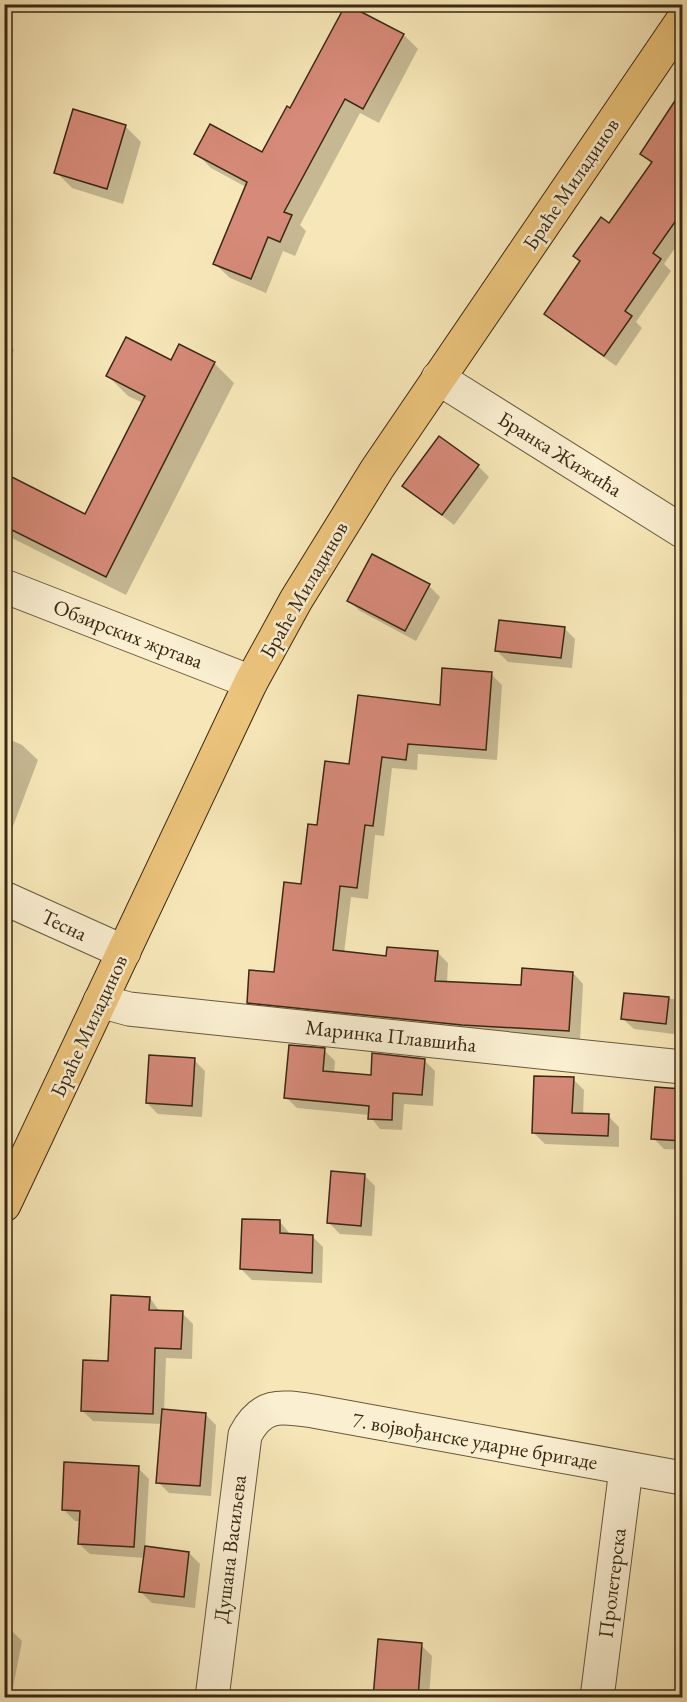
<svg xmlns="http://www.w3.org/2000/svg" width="687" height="1702" font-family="'EB Garamond',serif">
<rect width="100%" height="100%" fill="#f7e7b8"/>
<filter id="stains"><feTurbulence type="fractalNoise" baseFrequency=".00333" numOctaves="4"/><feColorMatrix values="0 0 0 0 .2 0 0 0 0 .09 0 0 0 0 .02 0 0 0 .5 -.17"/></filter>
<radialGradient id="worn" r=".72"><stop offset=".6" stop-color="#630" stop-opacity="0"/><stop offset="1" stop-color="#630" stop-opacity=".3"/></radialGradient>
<g fill="#0003">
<path d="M348,5L404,35L418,49L379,123L360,113L300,225L306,231L295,256L283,251L266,293L230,278L215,264L246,187L211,168L196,153L263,154L291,110Z"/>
<path d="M682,96V238L664,264L671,271L636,322L642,328L616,366L557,324L546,313L581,262L575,256L609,225L652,164L642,154Z"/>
<path d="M125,126L141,142L123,204L72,188L56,172Z"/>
<path d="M4,341L14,350L4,368Z"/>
<path d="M172,362L214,363L234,383L126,595L4,534V474L86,516L143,403L128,396L108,376Z"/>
<path d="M478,466L489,477L454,525L404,486Z"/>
<path d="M373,556L429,586L440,597L416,641L360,611L349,601Z"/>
<path d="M564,628L575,639L572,668L508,662L497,651Z"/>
<path d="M491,674L502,685L497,760L418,754L417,770L392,768L384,836L375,835L368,899L351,897L344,953L388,957L437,952L448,963L447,983L522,987L573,973L583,984L580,1041L260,1013L249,1002L275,974L319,827L350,766Z"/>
<path d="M682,680V708L678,704Z"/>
<path d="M4,737L22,745L38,760L12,829L4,826Z"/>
<path d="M682,992V1035L634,1029L623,1019L625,994L682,1000Z"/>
<path d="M324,1050L335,1061L334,1073L372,1076L424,1060L435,1071L433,1106L404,1104L402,1130L380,1129L369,1115L297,1108L286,1097Z"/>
<path d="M194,1060L205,1071L202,1117L158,1114L147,1103Z"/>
<path d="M573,1079L584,1090L583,1115L608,1116L619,1127V1147L545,1144L534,1133Z"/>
<path d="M656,1088L682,1090V1150L664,1149L653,1138Z"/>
<path d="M364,1175L375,1186L372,1236L340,1234L329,1223Z"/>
<path d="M280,1222L291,1235L312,1236L323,1247L322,1283L252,1280L241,1269Z"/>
<path d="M150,1298L160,1312L182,1313L193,1324L192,1359L166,1358L164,1411L205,1414L216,1425L211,1496L169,1493L158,1482L162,1424L93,1421L82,1410Z"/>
<path d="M138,1468L149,1479L145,1548L189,1553L200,1564L195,1608L152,1603L141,1592L145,1558L90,1554L79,1544L81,1521H75L64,1510Z"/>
<path d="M682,1525V1575L674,1566Z"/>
<path d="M4,1628L11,1630L22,1641L11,1698H4Z"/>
<path d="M421,1645L432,1656L429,1698H375Z"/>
</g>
<g fill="#d68a79" stroke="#392813" stroke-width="1.5">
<path d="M346,4L404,34L363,109L345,99L284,212L292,215L280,242L268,237L251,279L213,264L247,182L194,154L210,124L262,152L287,106L290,108Z"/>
<path d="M682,90V212L653,253L661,259L625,311L632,316L604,356L544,314L580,261L573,256L601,217L609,223L652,162L640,154Z"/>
<path d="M73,109L126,125L107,189L54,173Z"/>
<path d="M126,337L171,360L179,344L215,362L106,577L4,526V473L85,514L145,396L106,376Z"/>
<path d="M439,436L479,465L442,515L402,486Z"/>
<path d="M372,554L430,584L405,631L347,601Z"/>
<path d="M499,620L565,627L561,658L495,651Z"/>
<path d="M442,668L492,672L486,750L408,744L406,760L382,757L373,826L365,825L357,888L340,886L333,950L386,956L387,947L438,951L435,981L521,985L522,968L573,972L569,1031L462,1025L247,1003L249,970L274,972L284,882L301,884L308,824L317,825L325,761L349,764L358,695L440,705Z"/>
<path d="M624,993L669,997L666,1024L621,1019Z"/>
<path d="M289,1045L325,1048L323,1071L371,1075L372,1053L425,1059L422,1095L393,1093L392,1120L368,1119L369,1106L284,1098Z"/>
<path d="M149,1055L195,1058L192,1106L146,1103Z"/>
<path d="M534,1076L574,1077L572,1113L609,1114L608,1136L532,1133Z"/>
<path d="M655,1087L682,1089V1141L651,1139Z"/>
<path d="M331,1171L365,1174L361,1226L327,1223Z"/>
<path d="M242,1219L280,1220V1233L313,1235L312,1273L240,1269Z"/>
<path d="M111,1295L150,1297L149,1310L183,1311L181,1349L155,1348L153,1414L81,1411L83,1360L108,1361Z"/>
<path d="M162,1409L206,1413L200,1486L156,1483Z"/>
<path d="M64,1462L139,1466L134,1547L78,1544L80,1511L62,1510Z"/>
<path d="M145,1546L189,1552L184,1597L139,1592Z"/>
<path d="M378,1639L422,1643L418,1698H373Z"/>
</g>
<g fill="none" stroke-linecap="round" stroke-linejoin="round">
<defs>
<g id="minor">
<path d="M438,378L682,531"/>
<path d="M4,586L251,682"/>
<path d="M4,898L124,952"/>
<path d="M100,1001L129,1009L682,1067"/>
<path d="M212,1698L245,1435C262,1403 279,1406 313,1411L682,1478"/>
<path d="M597,1698L626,1469"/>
</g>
<path id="major" d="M4,1205L251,682L296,600L377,469L682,21"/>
</defs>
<use href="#minor" stroke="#68583c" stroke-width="35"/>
<use href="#major" stroke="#392813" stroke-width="35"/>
<use href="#minor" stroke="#faefd1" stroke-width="33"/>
<use href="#major" stroke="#ecc47c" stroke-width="33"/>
</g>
<g text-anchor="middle" stroke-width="5" stroke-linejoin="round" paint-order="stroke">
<g font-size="21" fill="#392813" stroke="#faefd1">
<text transform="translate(571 184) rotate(-56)" y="7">Браће Миладинов</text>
<text transform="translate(560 454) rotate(32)" y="7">Бранка Жижића</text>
<text transform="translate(304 590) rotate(-60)" y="7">Браће Миладинов</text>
<text transform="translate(128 634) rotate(21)" y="7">Обзирских жртава</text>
<text transform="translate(64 925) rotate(25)" y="7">Тесна</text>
<text transform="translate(89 1026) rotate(-65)" y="7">Браће Миладинов</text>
<text transform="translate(391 1036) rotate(6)" y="7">Маринка Плавшића</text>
<text transform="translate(475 1441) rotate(10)" y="7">7. војвођанске ударне бригаде</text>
<text transform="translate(230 1549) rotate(-83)" y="7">Душана Васиљева</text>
<text transform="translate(612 1583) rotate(-83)" y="7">Пролетерска</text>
</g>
</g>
<rect width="687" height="1702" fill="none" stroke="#f7e7b8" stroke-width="24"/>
<rect x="6" y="6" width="675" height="1690" fill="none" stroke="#392813" stroke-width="3"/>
<rect x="12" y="12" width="663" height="1678" fill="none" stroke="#392813" stroke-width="1.5"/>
<rect width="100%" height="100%" filter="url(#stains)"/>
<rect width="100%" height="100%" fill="url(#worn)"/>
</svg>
